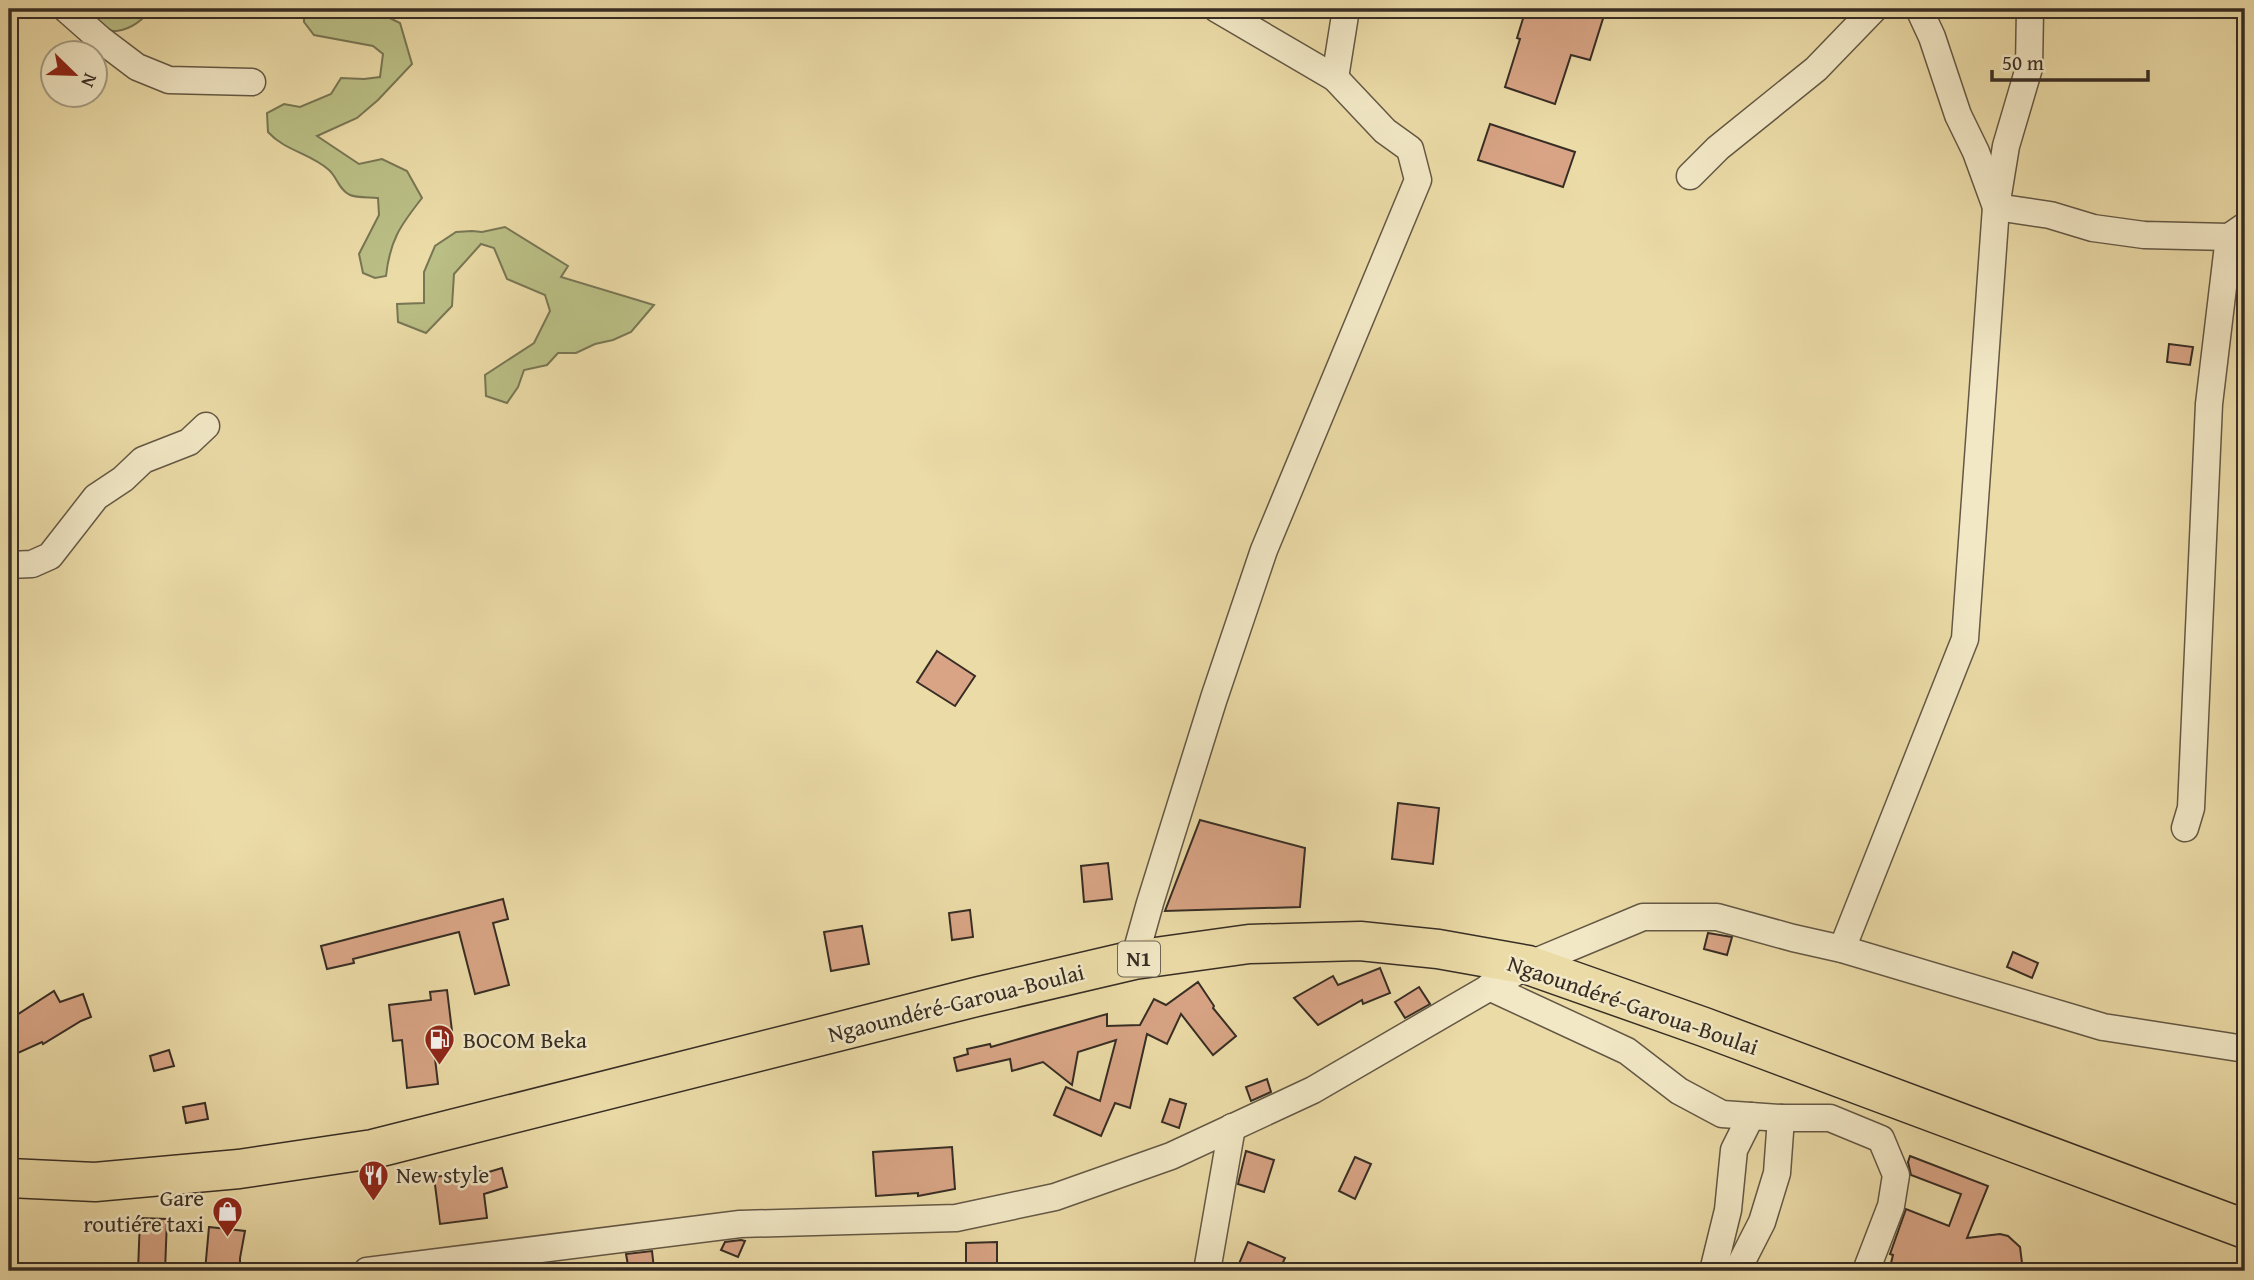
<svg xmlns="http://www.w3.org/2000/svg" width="2254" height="1280" font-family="'Gentium Book Plus',serif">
<rect width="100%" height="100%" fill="#ebdba7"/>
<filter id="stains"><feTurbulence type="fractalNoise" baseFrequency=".00286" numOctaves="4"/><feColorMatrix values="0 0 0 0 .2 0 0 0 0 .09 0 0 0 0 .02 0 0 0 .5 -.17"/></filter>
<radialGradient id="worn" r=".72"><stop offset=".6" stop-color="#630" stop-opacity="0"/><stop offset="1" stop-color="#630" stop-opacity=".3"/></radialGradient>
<g fill="#babf85" stroke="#787654" stroke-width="2">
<path d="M92,9H151C136,31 98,45 92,9Z"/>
<path d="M304,9H371L400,23L412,64L378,100L357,118L317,136L359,164L382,159L407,171L422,198C400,226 390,240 386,276L375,278L363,273L359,254L379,215L378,198C370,197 357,198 350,195C339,190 337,177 329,170C310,153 285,151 268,132L267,113L284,104L300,107L331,94L341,78L364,79L380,77L383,54L373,46L314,35L304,22Z"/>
<path d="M505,227L568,266L561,277L654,305L631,332L613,340L595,344L576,353H558L547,365L524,370L518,387L507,403L486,396L485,375L534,343L550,311L545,295L507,279L494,248L481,244L454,274L452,306L426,333L398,322L397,304L424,303V272L435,246L456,232L472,231L482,232Z"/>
</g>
<g fill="#d8a485" stroke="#372d24" stroke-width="2">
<path d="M1526,9H1606L1590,60L1571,55L1555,104L1505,87L1520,39L1517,38Z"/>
<path d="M1490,124L1575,152L1563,187L1478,160Z"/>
<path d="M2169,344L2193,347L2190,365L2167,362Z"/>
<path d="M937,651L975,676L955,706L917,682Z"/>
<path d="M1398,803L1439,808L1433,864L1392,859Z"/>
<path d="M1200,820L1305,848L1300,907L1165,911Z"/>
<path d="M1108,863L1112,899L1084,902L1081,866Z"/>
<path d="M503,899L508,919L493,923L509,985L475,994L459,932L353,959L354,963L327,969L321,946Z"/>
<path d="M970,910L973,937L952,940L949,913Z"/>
<path d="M862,926L869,964L831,971L824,932Z"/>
<path d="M1708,933L1732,937L1727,955L1704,949Z"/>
<path d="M2013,952L2038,963L2032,978L2007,967Z"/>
<path d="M1380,968L1390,993L1363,1004L1362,1000L1318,1025L1294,998L1333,976L1338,985Z"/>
<path d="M1198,982L1214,1006L1213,1008L1236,1036L1213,1055L1181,1014L1167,1044L1147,1034L1130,1108L1115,1103L1101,1136L1054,1115L1066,1087L1100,1101L1116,1040L1078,1052L1072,1085L1043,1062L1012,1071L1010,1059L957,1071L954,1058L968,1054L967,1049L990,1044L991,1047L1107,1014V1026L1140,1025L1154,999L1166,1005Z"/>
<path d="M1419,987L1430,1004L1405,1018L1395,1002Z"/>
<path d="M447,990L452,1031L432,1033L438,1084L407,1088L402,1040L393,1041L389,1005L431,1000L430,992Z"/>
<path d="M54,991L60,1002L83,994L91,1017L81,1021L43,1044L42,1042L9,1057V1020Z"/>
<path d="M169,1050L174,1066L154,1071L150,1056Z"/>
<path d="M1267,1079L1271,1092L1251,1101L1246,1087Z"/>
<path d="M1170,1099L1186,1104L1179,1128L1162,1122Z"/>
<path d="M205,1103L208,1119L186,1123L183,1107Z"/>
<path d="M952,1147L955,1189L918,1196V1193L876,1196L873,1152Z"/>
<path d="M1246,1151L1274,1160L1264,1192L1238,1184Z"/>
<path d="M1910,1156L1988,1186L1967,1238L2000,1234L2008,1236L2020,1247L2022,1263L2019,1271H1889L1893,1255L1890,1254L1906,1209L1949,1226L1961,1194L1911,1175L1908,1162Z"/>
<path d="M1355,1157L1371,1164L1355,1199L1339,1191Z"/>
<path d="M502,1168L507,1187L484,1194L487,1218L440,1224L434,1177L481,1171L482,1174Z"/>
<path d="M140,1218L167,1219L165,1271H138Z"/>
<path d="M209,1227L245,1231L240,1258V1271H205Z"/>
<path d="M741,1240L745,1241L738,1257L721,1250L725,1242Z"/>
<path d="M997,1242V1268L966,1269V1243Z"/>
<path d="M1248,1242L1285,1258L1279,1271H1236Z"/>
<path d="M652,1251L654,1269L629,1271L626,1254Z"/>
</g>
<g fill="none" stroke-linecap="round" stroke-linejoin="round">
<defs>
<g id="minor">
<path d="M66,9L100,39L137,67L169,80L252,82"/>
<path d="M1919,9L1932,37L1958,115L1976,152L1996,207L2050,215L2093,228L2144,235L2229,237L2245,226"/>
<path d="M1335,78L1346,9"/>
<path d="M1690,176L1718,148L1816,69L1874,9"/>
<path d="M9,565L32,564L50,556L96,497L123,479L143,460L189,442L206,426"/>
<path d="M2185,828L2191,808L2209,404L2229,237"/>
<path d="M1842,949L1965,639L1996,207L2006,146L2029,68L2030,9"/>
<path d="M1134,960L1150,903L1214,698L1264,550L1418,180L1410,149L1385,131L1335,78L1217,9"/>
<path d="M1489,987L1627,1051L1679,1091L1722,1114L1781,1118H1830L1881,1139L1896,1175L1891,1206L1866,1271"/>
<path d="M367,1271L740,1224L956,1218L1055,1197L1171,1156L1313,1090L1528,965L1643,917H1717L1793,938L1842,949L2103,1027L2245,1049"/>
<path d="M1207,1271L1232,1127"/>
<path d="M1713,1271L1728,1210L1734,1150L1751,1116"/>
<path d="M1737,1271L1762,1222L1777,1173L1781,1118"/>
</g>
<path id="highway" d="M9,1178L95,1182L239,1169L373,1149L980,996L1134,960L1249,944L1360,941L1438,949L1528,965L1704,1027L2245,1229"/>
</defs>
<use href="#minor" stroke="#645845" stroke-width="29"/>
<use href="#highway" stroke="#372d24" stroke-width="41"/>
<use href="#minor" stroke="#f2e8c6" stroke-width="26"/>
<use href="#highway" stroke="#ebdba7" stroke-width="38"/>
</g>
<defs>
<symbol id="fuel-pin" viewBox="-11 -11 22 30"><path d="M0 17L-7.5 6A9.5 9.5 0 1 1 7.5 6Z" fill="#8f2418" stroke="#f2e8c6"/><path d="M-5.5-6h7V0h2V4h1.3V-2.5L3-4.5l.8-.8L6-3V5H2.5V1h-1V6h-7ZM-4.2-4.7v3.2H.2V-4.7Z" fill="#fff"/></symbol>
<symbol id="restaurant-pin" viewBox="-11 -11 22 30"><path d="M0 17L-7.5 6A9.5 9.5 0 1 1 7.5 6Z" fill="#8f2418" stroke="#f2e8c6"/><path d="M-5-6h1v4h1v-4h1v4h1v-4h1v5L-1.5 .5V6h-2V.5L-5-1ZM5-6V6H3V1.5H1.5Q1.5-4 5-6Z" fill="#fff"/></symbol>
<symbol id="shop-pin" viewBox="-11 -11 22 30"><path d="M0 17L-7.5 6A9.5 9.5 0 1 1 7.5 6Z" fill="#8f2418" stroke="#f2e8c6"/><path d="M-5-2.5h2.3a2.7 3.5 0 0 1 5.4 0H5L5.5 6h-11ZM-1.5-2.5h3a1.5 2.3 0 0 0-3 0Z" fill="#fff"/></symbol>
</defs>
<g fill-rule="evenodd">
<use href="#fuel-pin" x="422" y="1022" width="35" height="47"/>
<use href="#restaurant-pin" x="356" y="1158" width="35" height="47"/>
<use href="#shop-pin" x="210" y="1194" width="35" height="47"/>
</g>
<g text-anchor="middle" stroke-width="5" stroke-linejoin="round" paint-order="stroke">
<rect fill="#f2e8c6" stroke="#6f6555" stroke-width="2" x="1118" y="941.5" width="42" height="35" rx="5"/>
<g font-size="21" font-weight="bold" fill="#372d24">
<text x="1139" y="966">N1</text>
</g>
<g font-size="23" fill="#372d24" stroke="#f2e8c6">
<text transform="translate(956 1003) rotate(-14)" y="8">Ngaoundéré-Garoua-Boulai</text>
<text transform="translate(1633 1005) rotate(19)" y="8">Ngaoundéré-Garoua-Boulai</text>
</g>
<g font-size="23" fill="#372d24" stroke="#f2e8c6" text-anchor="start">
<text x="463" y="1048">BOCOM Beka</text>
<text x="396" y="1183">New style</text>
<text x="204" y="1206" text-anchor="end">Gare<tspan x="204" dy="26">routiére taxi</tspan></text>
</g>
</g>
<rect width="2254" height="1280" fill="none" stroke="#ebdba7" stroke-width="35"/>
<rect x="10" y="10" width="2233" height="1259" fill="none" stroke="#372d24" stroke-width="3.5"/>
<rect x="18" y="18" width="2219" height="1245" fill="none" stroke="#372d24" stroke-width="2"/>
<g transform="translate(74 74) rotate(113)"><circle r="33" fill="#f2e8c6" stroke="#a79d85" stroke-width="2"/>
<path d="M0-5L12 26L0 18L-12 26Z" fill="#8f2418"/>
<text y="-10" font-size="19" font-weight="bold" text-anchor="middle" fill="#372d24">N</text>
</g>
<path d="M1992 70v10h156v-10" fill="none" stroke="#372d24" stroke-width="3.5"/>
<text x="2002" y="70" font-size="21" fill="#372d24" stroke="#f2e8c6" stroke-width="5" paint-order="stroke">50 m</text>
<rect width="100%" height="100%" filter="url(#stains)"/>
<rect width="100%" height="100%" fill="url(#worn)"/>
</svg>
